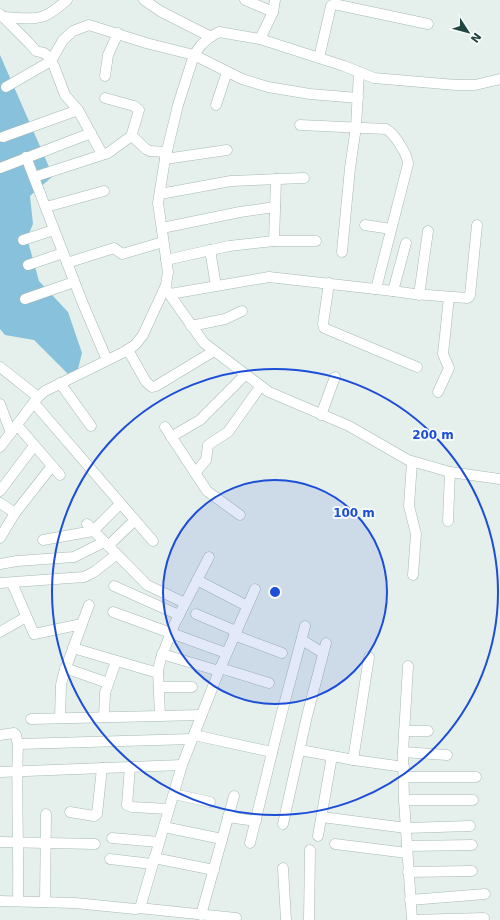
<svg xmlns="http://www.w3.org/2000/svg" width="500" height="920" font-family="'DejaVu Sans',sans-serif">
<rect width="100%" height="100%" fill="#e5f0ec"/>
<path fill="#87c1db" d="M0,55L53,176L30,196L33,224L27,238L39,281L68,312L82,353L75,381L34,340L5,335L0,329Z"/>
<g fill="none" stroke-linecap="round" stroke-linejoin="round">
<defs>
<g id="minor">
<path d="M144,0L160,11L211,37"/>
<path d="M245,0L273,12"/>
<path d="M0,14L29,43L36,51L44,53L48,56L54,66L65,95L78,110L101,152L105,154L108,153L130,137H133L146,149L150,151L167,152"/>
<path d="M3,17C15,17 32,21 44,16C52,13 60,6 67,0"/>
<path d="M260,39L273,12L275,0"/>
<path d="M319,58L331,6L334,4L428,24"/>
<path d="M105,76L108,55L118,33"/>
<path d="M6,87L51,61L63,40L73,31L89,25L146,43L194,55L242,79L268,87L310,94L358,98"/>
<path d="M105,98L134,106L139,110L131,137"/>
<path d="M216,105L227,72"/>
<path d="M300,125L386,129C394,133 408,155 408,164L376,289"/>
<path d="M3,137L78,110"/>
<path d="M26,157L83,304L107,360"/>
<path d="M165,159L227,150"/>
<path d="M0,168L91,133"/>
<path d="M34,177L105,154"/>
<path d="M160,194L231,181L304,178"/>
<path d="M46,207L104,191"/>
<path d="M365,225L391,229"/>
<path d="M162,228L240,212L275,207"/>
<path d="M23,240L54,230"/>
<path d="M274,241L276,179"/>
<path d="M210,250L216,286"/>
<path d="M342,252L350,168L356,127L359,72"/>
<path d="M166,260L229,246L274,241H316"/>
<path d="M67,263L114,248L122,254L163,242"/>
<path d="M28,265L63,253"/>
<path d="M329,283L323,324L324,328L417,367"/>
<path d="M165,288L204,343L269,392L349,426L408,460L450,472L500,479"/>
<path d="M393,291L406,243"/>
<path d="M170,294L269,277L393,291L414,294L467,298L469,297L470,295L477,225"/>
<path d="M419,295L428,231"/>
<path d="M25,299L74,282"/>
<path d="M191,326L225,319L242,311"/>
<path d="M128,350L146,382L152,387L156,386L214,351"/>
<path d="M0,367L38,397"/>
<path d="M60,383L91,426"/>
<path d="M438,392L449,368L443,354L449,297"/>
<path d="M34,403L153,541"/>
<path d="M0,404L11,433"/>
<path d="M321,415L335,377"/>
<path d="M17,425L60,475"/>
<path d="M165,427L207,491L240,515"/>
<path d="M171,437L200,420L245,375"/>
<path d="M0,447L38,397L45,391L124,352L135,345L143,335L166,285L168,272L158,203L165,159L178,105L194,55L201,45L210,37L219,32L260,39L344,66L374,78L456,85H475L500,79"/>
<path d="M412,462L409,506L416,534L413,575"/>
<path d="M195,473L206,460L208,445L228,432L260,387"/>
<path d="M0,491L34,446"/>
<path d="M0,503L15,513"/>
<path d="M448,521L450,472"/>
<path d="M87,524L147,585L185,603"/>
<path d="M0,538L15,513L52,466"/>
<path d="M43,540L93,531L120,504"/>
<path d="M108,546L135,520"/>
<path d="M0,564L17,561L74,557L104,542"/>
<path d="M197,580L247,606"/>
<path d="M0,583L84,577L94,572L116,555"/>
<path d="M12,583L34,634L82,624"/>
<path d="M114,586L179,615"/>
<path d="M113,612L226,653"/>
<path d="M196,614L236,631"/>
<path d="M0,632L26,617"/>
<path d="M234,635L282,653"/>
<path d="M302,640L323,653"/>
<path d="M73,648L158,673"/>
<path d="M162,654L219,671"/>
<path d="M408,666L403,752L404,800L412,920"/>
<path d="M65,668L108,683"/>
<path d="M220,668L269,683"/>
<path d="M159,687H192"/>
<path d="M160,716L158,670L161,658L175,623L209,557"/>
<path d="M104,717L105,693L116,661"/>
<path d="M60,718L61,685L64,673L89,605"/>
<path d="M31,719L201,715"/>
<path d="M404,731H428"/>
<path d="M0,735L14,733L16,735L17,741L19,744L192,739"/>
<path d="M194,735L272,752"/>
<path d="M18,743C16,796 19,849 18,901"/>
<path d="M300,750L354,760L404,767"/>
<path d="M403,752L447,755"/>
<path d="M353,760L369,657"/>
<path d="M130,767L127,805L132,807L169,809"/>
<path d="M0,772L182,765"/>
<path d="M404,777H476"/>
<path d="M174,794L210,802"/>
<path d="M404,800H473"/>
<path d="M70,812L94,816L97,814L102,768"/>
<path d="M228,817L256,821"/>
<path d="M322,817L406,828L470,826"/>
<path d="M283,824L307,716L326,643"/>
<path d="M164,827L222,839"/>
<path d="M318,836L332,756"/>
<path d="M112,838L159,842"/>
<path d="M0,842L95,844"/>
<path d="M250,843L281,716L305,626"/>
<path d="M335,844L407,853"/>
<path d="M407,846L472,845"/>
<path d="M154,858L214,870"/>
<path d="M110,859L152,864"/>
<path d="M283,868L286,920"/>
<path d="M408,872L472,871"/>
<path d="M410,900L485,894"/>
<path d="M0,901L75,903L135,909L140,908L182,765L219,671L255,589"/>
<path d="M45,902L46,814"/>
<path d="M139,908L236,918"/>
<path d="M201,915L234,796"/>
<path d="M309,920L310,850"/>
<path d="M412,920L484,918"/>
</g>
</defs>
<use href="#minor" stroke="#a6b9b5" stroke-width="11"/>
<use href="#minor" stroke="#fff" stroke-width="10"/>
</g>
<circle cx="275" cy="592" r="112" fill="#1d4ed8" fill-opacity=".12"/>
<g fill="none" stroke="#1d4ed8" stroke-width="2">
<circle cx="275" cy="592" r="112"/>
<circle cx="275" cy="592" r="223"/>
</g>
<circle cx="275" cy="592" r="6" fill="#1d4ed8" stroke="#f6fbf9" stroke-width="2"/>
<g font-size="12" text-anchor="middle" font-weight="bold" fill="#1d4ed8" stroke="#f6fbf9" stroke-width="4" stroke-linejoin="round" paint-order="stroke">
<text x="433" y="439">200 m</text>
<text x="354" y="517">100 m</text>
</g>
<g transform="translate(468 32) rotate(126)" stroke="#f6fbf9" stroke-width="3" paint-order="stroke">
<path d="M0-3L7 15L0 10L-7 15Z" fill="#214540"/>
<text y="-6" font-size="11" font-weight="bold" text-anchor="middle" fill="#214540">N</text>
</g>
</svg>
